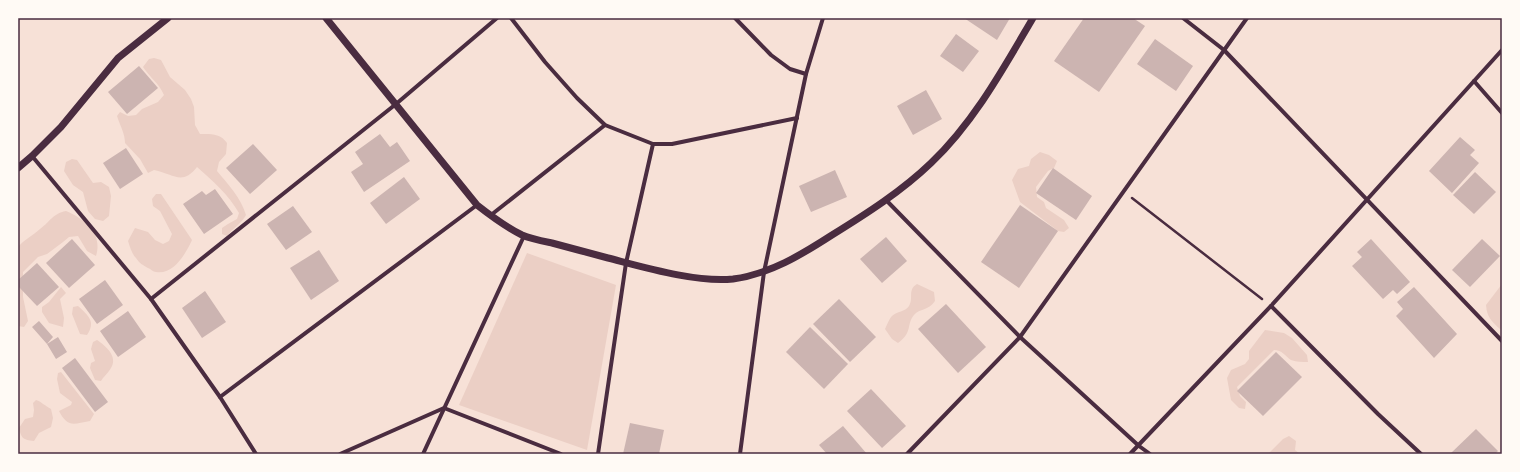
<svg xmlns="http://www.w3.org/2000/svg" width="1520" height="472" font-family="'Roboto Condensed',sans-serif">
<rect width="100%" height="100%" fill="#f7e1d7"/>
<g fill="#ebcfc5">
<path d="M154,58L161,60L170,77L185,90L191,99L194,107L195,125L200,134C211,134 220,133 227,143L226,154L219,162L217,171C228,184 241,198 246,215C241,224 233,228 227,236L222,234V228L228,224L237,219L239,213C228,194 213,181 197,167C182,186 174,174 154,170L148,173L140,159L125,143C125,133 120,126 117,116L120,112L128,116L136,115L142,109L158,102L164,95C158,82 151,79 143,67L149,59Z"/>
<path d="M1040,152L1049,155L1057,161L1054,168L1048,171L1036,187L1037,197L1044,202L1046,208L1064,220L1069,228L1064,232L1058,231L1020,202L1012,180L1018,169L1029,166L1031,159Z"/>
<path d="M72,159L77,160L93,183L101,182L109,187L111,196L109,216L103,221L95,219L88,211L83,192L73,185L64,171L66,162Z"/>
<path d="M156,194H161L192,240C186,253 174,275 156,272C153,272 151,269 148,268C143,265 140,264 136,258C132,254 130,247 128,241L135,228L148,232L155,240L163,244L169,241L172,234L160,211L153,206L152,199Z"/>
<path d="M66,211C85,219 103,233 96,256L87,251L78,236L69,237L63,242L47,254L38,257L23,272V297L28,321L24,327L18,326V247C25,239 32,236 40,229C51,221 52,214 66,211Z"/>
<path d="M527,253L616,285L587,450L459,405Z"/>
<path d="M917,284L934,292L935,301C928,311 920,308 914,315C906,325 913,332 898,343L892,339L885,329C887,325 889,319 892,316C897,311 905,312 909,306C914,298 907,290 917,284Z"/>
<path d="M1502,284V328L1500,329C1491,321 1487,317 1486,305Z"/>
<path d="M61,287L66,293L60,299L64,318L63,327L49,323L42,312V307L49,302Z"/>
<path d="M78,306C89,316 96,322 87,335L80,334L72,314L73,307Z"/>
<path d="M1265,330L1284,333L1292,338L1307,355L1308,362C1302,362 1297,362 1291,360C1285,356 1282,350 1274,350L1237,387L1240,396L1246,402L1245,409L1239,408L1231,400L1227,378L1231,370L1245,364L1249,359V351Z"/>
<path d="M97,340C107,347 120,358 109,371C107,374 103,377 101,381L95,380L90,368L91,363L95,361L91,349L93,342Z"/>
<path d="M61,372L94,414L90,421C73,424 68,428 59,411L71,405L72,402L60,393L57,379L58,373Z"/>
<path d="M36,400C42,402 45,406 51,409L53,418L51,427L39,433L34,441C23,440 21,438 19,428L25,419L33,417L34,410L33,403Z"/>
<path d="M1289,436L1296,441L1295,450L1300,454H1268L1283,439Z"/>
</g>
<g fill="#ccb4b1">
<path d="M964,18H1010L997,40Z"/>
<path d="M1084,18H1133L1145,26L1099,92L1054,61Z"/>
<path d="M956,34L979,51L963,72L940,56Z"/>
<path d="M1155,39L1193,66L1176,91L1137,64Z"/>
<path d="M139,66L158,88L127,114L108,92Z"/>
<path d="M926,90L942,119L913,135L897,106Z"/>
<path d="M380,134L390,147L397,142L410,161L364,192L351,172L363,164L355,152Z"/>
<path d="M1460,137L1475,150L1470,155L1479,163L1452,193L1429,171Z"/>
<path d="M253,144L277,170L250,194L226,168Z"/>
<path d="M126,148L143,174L120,189L103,163Z"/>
<path d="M1053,168L1092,196L1076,220L1036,193Z"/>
<path d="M835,170L847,197L811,212L799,186Z"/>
<path d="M1475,172L1496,192L1474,214L1453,195Z"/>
<path d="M404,177L420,199L386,224L370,203Z"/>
<path d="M215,189L233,214L204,234L183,204L202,191L206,195Z"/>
<path d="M1020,205L1058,231L1019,288L981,262Z"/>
<path d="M293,206L312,232L286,250L267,224Z"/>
<path d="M886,237L907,261L882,283L860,259Z"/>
<path d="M72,239L95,265L69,288L46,263Z"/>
<path d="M1371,239L1410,282L1397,294L1393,290L1383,299L1352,266L1362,257L1357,252Z"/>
<path d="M1482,239L1500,256L1470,287L1452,270Z"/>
<path d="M319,250L339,281L311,300L290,268Z"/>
<path d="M37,263L59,287L37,306L18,286V280Z"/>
<path d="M105,280L123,305L97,324L79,299Z"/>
<path d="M1414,287L1457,334L1434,358L1396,316L1403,309L1397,302Z"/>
<path d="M205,291L226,322L202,338L182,308Z"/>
<path d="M839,299L876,337L850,362L813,324Z"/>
<path d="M946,304L986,347L958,373L918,329Z"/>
<path d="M128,311L146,337L118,357L100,331Z"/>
<path d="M39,321L53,337L47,344L58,337L67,352L56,359L47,344L32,327Z"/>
<path d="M810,327L848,364L824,389L786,352Z"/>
<path d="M1276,352L1302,377L1263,416L1237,391Z"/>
<path d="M75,358L108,402L95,412L62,368Z"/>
<path d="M871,389L906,426L882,448L847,411Z"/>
<path d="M630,423L664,430L659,454H623Z"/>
<path d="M843,426L867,454H827L819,445Z"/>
<path d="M1476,429L1498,451L1495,454H1450Z"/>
</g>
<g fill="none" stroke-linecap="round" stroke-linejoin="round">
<path stroke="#4a2c40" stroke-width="2.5" d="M1132,198L1262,299"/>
<g stroke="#4a2c40" stroke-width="4">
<path d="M511,18L545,62L577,98L605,125L653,144H672L797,118"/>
<path d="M735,18L771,55L790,69L806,74"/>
<path d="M1183,18L1224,50L1502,341"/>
<path d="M1474,81L1502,113"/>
<path d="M32,156L151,299L220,397L256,454"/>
<path d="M886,200L1020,337L1139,446L1150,454"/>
<path d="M491,215L605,125"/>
<path d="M151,299L396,104L497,18"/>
<path d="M1271,306L1378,414L1421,454"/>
<path d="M220,397L477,205"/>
<path d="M340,454L444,408L561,454"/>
<path d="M423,454L524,236"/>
<path d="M598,454L626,263L653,144"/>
<path d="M740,454L764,272L806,74L823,18"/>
<path d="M907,454L1020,337L1247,18"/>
<path d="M1130,454L1271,306L1502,50"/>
</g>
<g stroke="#4a2c40" stroke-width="7">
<path d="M326,18L477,205C491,216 506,227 522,235C531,239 542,241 552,243C571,248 589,253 608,258C643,267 697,283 733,279C770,274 801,255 832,235C866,214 902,191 931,163C974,122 1003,69 1033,18"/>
<path d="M18,168L32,156L61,127L118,58L168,18"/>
</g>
</g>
<rect width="1520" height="472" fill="none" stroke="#fffaf5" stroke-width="38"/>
<rect x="19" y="19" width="1482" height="434" fill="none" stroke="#4a2c40" stroke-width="1.5"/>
</svg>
